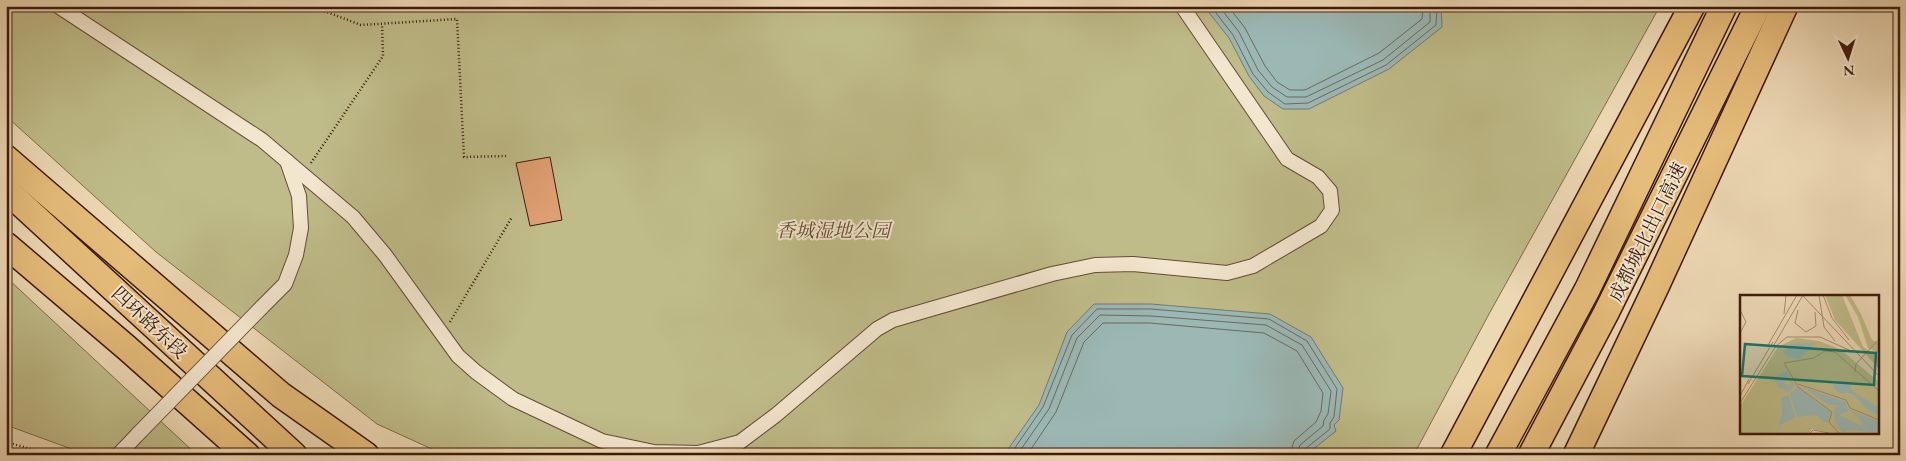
<svg xmlns="http://www.w3.org/2000/svg" width="1906" height="461" font-family="'EB Garamond','Noto Serif SC',serif">
<rect width="100%" height="100%" fill="#edd8b4"/>
<filter id="stains"><feTurbulence type="fractalNoise" baseFrequency=".004" numOctaves="4"/><feColorMatrix values="0 0 0 0 .2 0 0 0 0 .09 0 0 0 0 .02 0 0 0 .5 -.17"/></filter>
<radialGradient id="worn" r=".72"><stop offset=".6" stop-color="#630" stop-opacity="0"/><stop offset="1" stop-color="#630" stop-opacity=".3"/></radialGradient>
<g fill="#bfbc89" stroke="#7e6b4a">
<path d="M6,6H1660L1489,314L1418,447L1410,455H445L377,424L156,252L6,116Z"/>
<path d="M6,277L197,455H88L6,425Z"/>
</g>
<g fill="#9bb8b5" stroke="#757971">
<path d="M1208,6H1441L1442,27L1389,69L1309,109H1283L1264,96L1249,76L1229,38L1207,10Z"/>
<path d="M1094,304H1151L1270,314L1311,337L1343,388L1339,420L1334,425L1336,431L1306,455H1004L1039,405L1067,332Z"/>
</g>
<g fill="none" stroke-linecap="round" stroke-linejoin="round">
<g stroke="#6c6960" stroke-width="1">
<path d="M1213,6V9L1233,35L1253,74L1268,92L1285,104L1308,103L1386,65L1436,25L1437,6"/>
<path d="M1219,6L1239,32L1258,70L1272,87L1287,97H1306L1383,60L1430,22V6"/>
<path d="M1228,6L1245,28L1265,66L1277,82L1290,90H1305L1379,53L1422,19L1423,6"/>
<path d="M1010,455L1043,407L1072,335L1097,309H1151L1269,319L1307,341L1337,389L1334,417L1330,423V429L1305,449L1303,455"/>
<path d="M1017,455L1049,409L1077,338L1100,315L1151,316L1266,325L1302,345L1331,391L1328,414L1324,420L1323,426L1300,445L1297,455"/>
<path d="M1027,455L1056,412L1084,342L1103,323H1150L1264,333L1297,351L1323,393L1321,411L1316,422L1294,441L1290,455"/>
</g>
</g>
<path fill="#df9f72" stroke="#3c1a0b" d="M550,157L562,220L530,226L516,163Z"/>
<g fill="none" stroke-linecap="round" stroke-linejoin="round">
<defs>
<g id="street">
<path d="M58,6L262,140L353,217L385,255L458,356L476,372L513,399L602,441L654,452L698,453L740,442L776,415L877,329L893,320L1052,274L1095,265L1133,264L1227,273L1253,266L1321,226L1332,210L1330,191L1318,177L1287,159L1182,6"/>
<path d="M261,308L285,284L296,255L301,228L299,196L287,161"/>
<path d="M118,455L138,434"/>
</g>
<g id="highway">
<path d="M6,158L281,395L366,455"/>
<path d="M6,190L294,455"/>
<path d="M6,245L127,348L247,455"/>
<path d="M1453,455L1692,6"/>
<path d="M1498,455L1587,290L1724,6"/>
<path d="M1531,455L1606,313L1758,6"/>
<path d="M1576,455L1656,287L1785,6"/>
</g>
</defs>
<use href="#street" stroke="#684a35" stroke-width="16"/>
<use href="#highway" stroke="#3c1a0b" stroke-width="28"/>
<g stroke="#3c1a0b" stroke-width="2.5" stroke-dasharray="1 2.5" stroke-linecap="butt">
<path d="M311,6L361,25L457,19L464,157L507,156"/>
<path d="M311,163L383,56L382,24"/>
<path d="M450,322L512,217"/>
<path d="M6,442L52,455"/>
</g>
<use href="#street" stroke="#f3e6ce" stroke-width="14"/>
<use href="#highway" stroke="#e6bc7a" stroke-width="25"/>
<defs>
<path id="street-bridge" d="M138,434L261,308"/>
</defs>
<use href="#street-bridge" stroke="#684a35" stroke-width="16" stroke-linecap="butt"/>
<use href="#street-bridge" stroke="#f3e6ce" stroke-width="14"/>
</g>
<g text-anchor="middle" stroke-width="4" stroke-linejoin="round" paint-order="stroke">
<g font-size="19" font-style="italic" fill="#634b31" stroke="#f3e6ce">
<text x="833" y="237">香城湿地公园</text>
</g>
<g font-size="19" fill="#3c1a0b" stroke="#f3e6ce">
<text transform="translate(1647 232) rotate(-64)" y="7">成都城北出口高速</text>
<text transform="translate(150 322) rotate(43)" y="7">四环路东段</text>
</g>
</g>
<g transform="translate(1740 295)">
<rect width="139" height="139" fill="#edd8b4"/>
<path d="M85,0H102L123,52L139,62V74L95,25ZM105,0H110L121,19L132,45L139,48V58L128,53L118,22ZM56,43L79,46L100,54L139,87V138H90L72,134L69,138H0V111L38,52Z" fill="#bfbc89"/>
<path d="M74,48L60,64L48,62L43,57L51,49ZM46,76L51,83L43,87L49,92L52,85L54,91L49,97L38,92L34,83ZM95,87L111,89V95L139,113V120L129,116L111,98H98L93,91ZM61,91L106,107L107,113L118,119L139,126V138L109,135L102,138L95,126L94,114L97,110H89ZM110,115L121,126L124,132L99,120ZM57,92L91,117L88,127H84L77,120L57,122L50,99ZM49,100L55,122L38,131L42,119L41,103Z" fill="#9bb8b5" fill-rule="evenodd"/>
<path fill="none" stroke="#a68c70" stroke-width="1" d="M62,0L139,81M79,0L84,32L95,46M83,0L92,23L109,45M0,15L6,27L0,38M58,15L55,28L66,37L76,31L75,17M44,19L46,0M28,50L57,0M34,50L63,0M115,77L116,69L139,44M8,89L33,47M58,89L106,105L110,113L139,125M0,101L9,84M0,108L36,51L47,42H80L109,55M70,138L73,135L89,138M99,138L89,127L92,117L58,92L44,68L74,63L85,56L95,57L139,96"/>
<path fill="#0f766e" fill-opacity="0.15" stroke="#0f766e" stroke-width="2.5" d="M5,49L136,58L134,90L2,81Z"/>
<rect width="139" height="139" fill="none" stroke="#3c1a0b" stroke-width="2.5"/>
</g>
<rect width="1906" height="461" fill="none" stroke="#edd8b4" stroke-width="25"/>
<rect x="8" y="8" width="1891" height="446" fill="none" stroke="#3c1a0b" stroke-width="2.5"/>
<rect x="12" y="12" width="1881" height="436" fill="none" stroke="#3c1a0b"/>
<g transform="translate(1848 58) rotate(176)" stroke="#f3e6ce" stroke-width="4" paint-order="stroke">
<path d="M0-4L9 19L0 12L-9 19Z" fill="#3c1a0b"/>
<text y="-8" font-size="14" font-weight="bold" text-anchor="middle" fill="#3c1a0b">N</text>
</g>
<rect width="100%" height="100%" filter="url(#stains)"/>
<rect width="100%" height="100%" fill="url(#worn)"/>
</svg>
